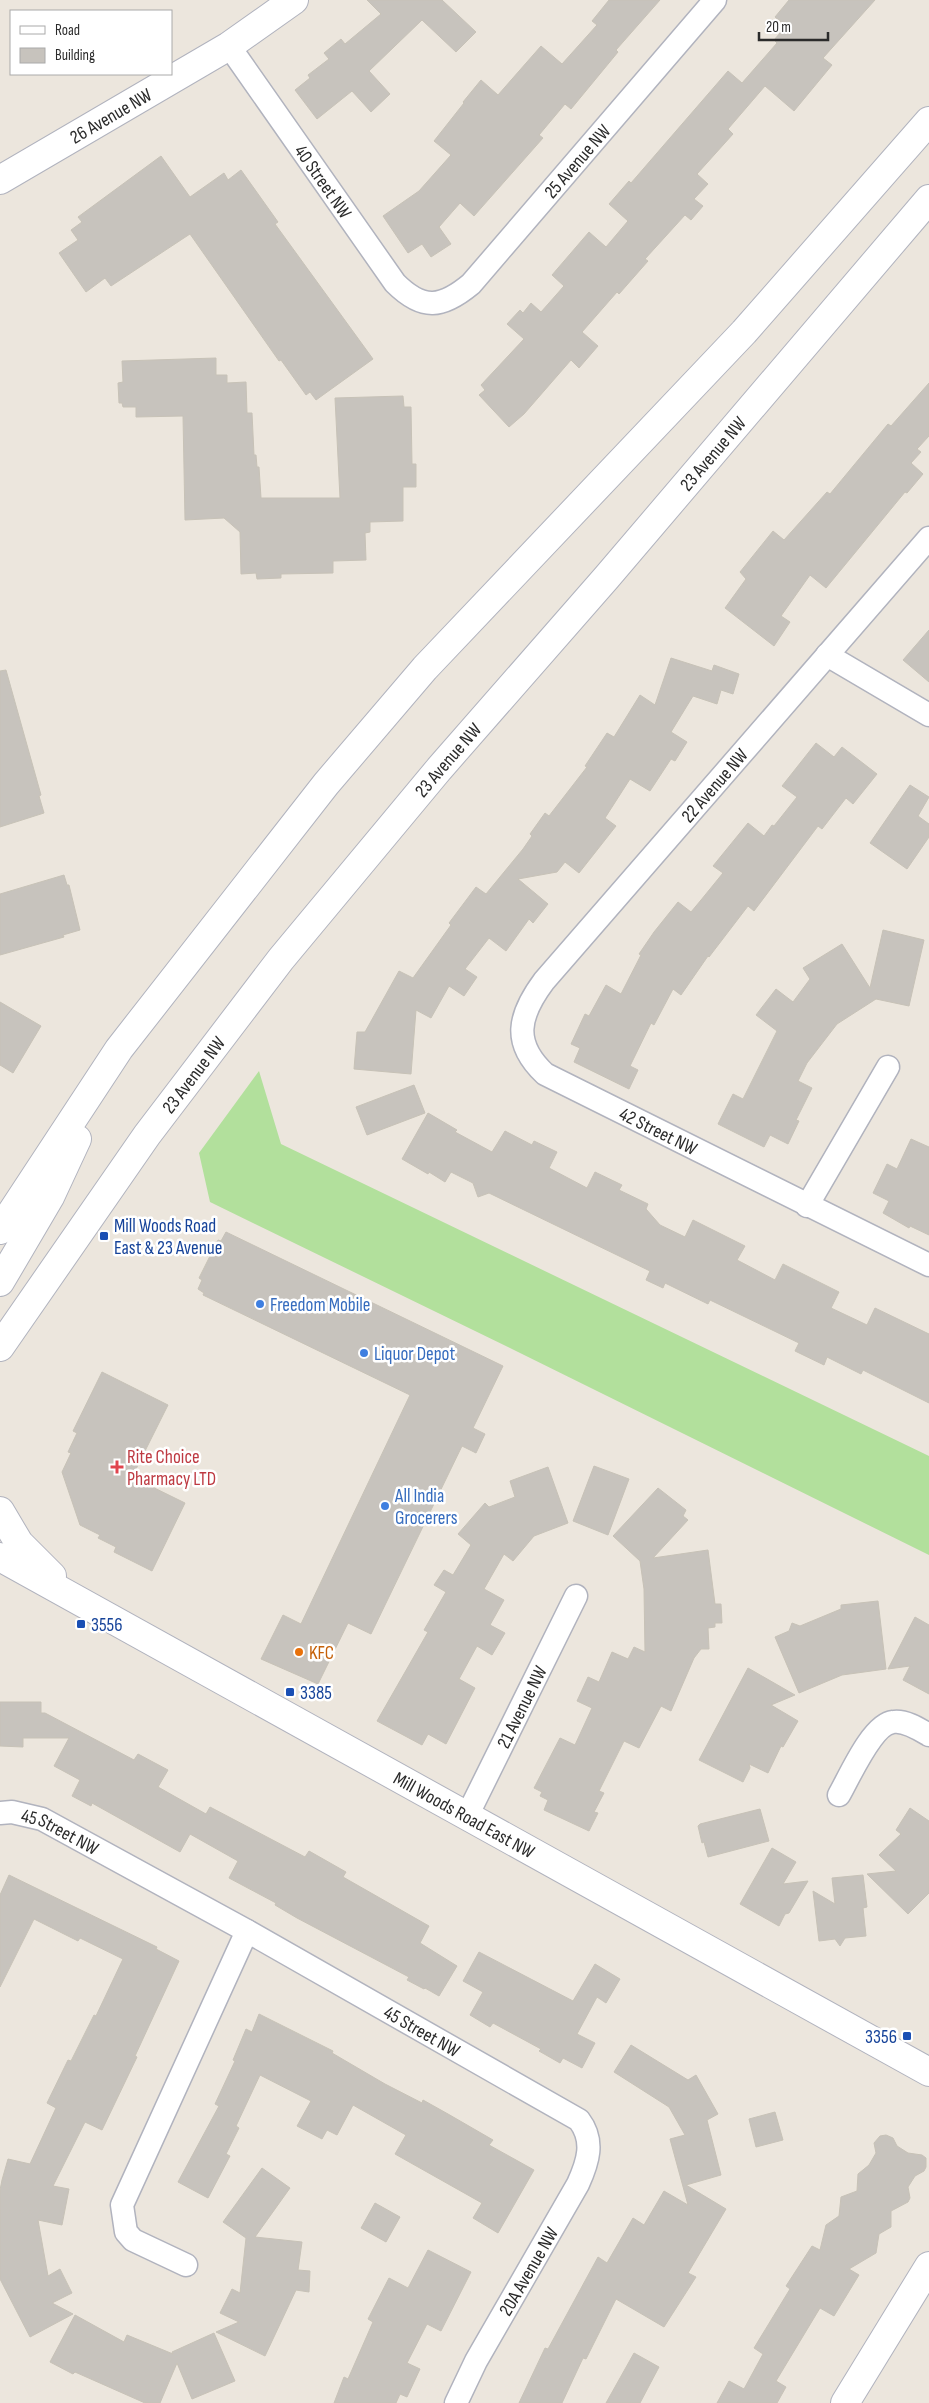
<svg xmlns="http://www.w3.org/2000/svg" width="929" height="2403" font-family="'Sofia Sans Condensed',sans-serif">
<rect width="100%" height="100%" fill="#ece6dd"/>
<path fill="#b2e09c" d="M259,1071L281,1144L929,1456V1555L514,1350L210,1202L199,1153Z"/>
<g fill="#c7c3bd" stroke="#c7c2b7">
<path d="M367,0H442L476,32L456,52L422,20L369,71L390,94L371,112L352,91L317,119L295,90L310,78L308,75L329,59L324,53L341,39L345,44L381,14Z"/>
<path d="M609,0H660L616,50L618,52L571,109L565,104L539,135L543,138L474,216L460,203L439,227L451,244L431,257L422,244L408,253L383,216L419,191L451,155L434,141L464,103L463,102L481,80L498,95L541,46L562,64L597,25L592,21Z"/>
<path d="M789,0H875L823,58L832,65L794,111L765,86L728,129L733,134L697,174L708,184L694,199L703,206L691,220L685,215L645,259L648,261L619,294L617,292L582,332L598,346L579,368L571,360L524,414L509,427L479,395L485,390L481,385L524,339L507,324L520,310L523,313L531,303L541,312L564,286L552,275L589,232L606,247L628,221L609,204L629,181L631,183L728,71L742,83L777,43L774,40L786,26L775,17Z"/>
<path d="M161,156L190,197L224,173L228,180L241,170L278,222L275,224L373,359L316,400L310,392L306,395L281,360L279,361L190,234L111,286L105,278L86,292L59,253L78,240L71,230L82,222L78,217Z"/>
<path d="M216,358V375H227V383L246,382L247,413H252L254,455H256L257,467H259L261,498H340L335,398L403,396L404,407H411L412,464H416V487H403V521L370,522V532L365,533L366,560L333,561V573L281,574V578L257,579L256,573L241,574L240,532L224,518L185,520L183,416L136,417V407H123L122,403H119L118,383L123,382L122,361Z"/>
<path d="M929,383V436L917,449L921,452L911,463L923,474L907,493L905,492L826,588L810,575L781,616L790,622L774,646L725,608L746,579L740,572L773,531L784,540L827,492L830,494L888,424L891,426Z"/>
<path d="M929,630V682L903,660Z"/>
<path d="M671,658L712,671L714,665L739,674L733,694L721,690L717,704L693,696L671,732L687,742L675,761L671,759L650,791L630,779L605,818L616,826L579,873L565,862L557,872L518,879L548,904L533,923L529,919L506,951L489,938L465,969L477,977L464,996L449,986L431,1018L416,1010L411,1074L354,1069L357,1032H365L399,971L413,978L451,925L449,923L476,887L486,894L523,849L532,836L530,834L545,813L549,816L587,767L585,766L607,733L614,737L640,695L655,705Z"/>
<path d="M6,670L41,795L39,796L44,813L0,827V671Z"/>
<path d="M816,743L834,757L842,747L877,774L853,804L846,798L822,829L818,826L754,911L748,906L709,957L708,956L681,995L673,989L654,1025L651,1023L630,1066L638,1070L629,1089L574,1062L580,1048L571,1044L585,1014L589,1016L606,985L621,994L641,955L639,954L654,932L678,902L691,912L701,900L723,873L713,866L748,823L764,836L772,825L774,826L797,797L782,786Z"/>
<path d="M910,785L929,797L918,816L929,824V837L907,869L870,843Z"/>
<path d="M64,875L67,885H69L80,930L63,935L64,937L0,955V894Z"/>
<path d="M883,930L924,940L909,1006L876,999L837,1024L807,1063L798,1081L812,1088L796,1120L799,1121L788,1144L770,1135L764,1147L718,1124L733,1094L743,1099L777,1031L756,1015L776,989L793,1002L810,979L803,968L842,944L870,988Z"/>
<path d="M0,1002L41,1026L13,1073L0,1065Z"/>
<path d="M414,1085L425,1113L367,1135L356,1107Z"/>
<path d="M428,1113L457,1130L455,1132L492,1152L505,1131L532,1145L534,1141L557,1152L549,1168L587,1188L595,1172L622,1185L619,1190L648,1204L646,1209L660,1225L685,1237L693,1220L745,1246L737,1260L775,1280L783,1264L839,1292L831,1308L867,1325L875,1308L929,1334V1403L863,1370L861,1374L827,1357L824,1365L795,1351L799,1343L710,1300L708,1304L665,1283L663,1288L646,1280L650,1271L489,1193L478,1197L473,1183L451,1172L445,1182L429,1172L428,1174L402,1159Z"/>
<path d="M911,1139L929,1147V1235L910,1226L909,1228L883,1213L889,1201L873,1193L887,1164L897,1169Z"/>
<path d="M226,1232L503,1366L473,1428L485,1434L476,1453L462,1446L371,1634L348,1623L318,1684L261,1659L283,1615L301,1624L410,1395L203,1295L204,1293L198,1289L202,1280L199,1278L218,1240L221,1241Z"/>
<path d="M102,1372L168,1405L132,1477L185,1503L152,1571L114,1552L116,1547L98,1538L100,1535L80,1525L62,1472L71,1453L68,1452L77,1433L73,1431Z"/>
<path d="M594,1466L629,1479L608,1535L573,1521Z"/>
<path d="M548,1467L568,1523L534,1536L513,1561L504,1554L484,1589L504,1600L490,1625L505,1633L492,1655L477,1646L459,1679L475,1688L446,1744L428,1734L422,1745L377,1721L428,1632L424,1630L446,1592L434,1585L444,1570L453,1575L471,1545L458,1534L485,1503L489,1507L515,1497L510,1481Z"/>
<path d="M658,1488L686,1510L683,1516L688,1520L653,1558L708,1550L715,1604H721L722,1623H715V1627L708,1628L709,1649H701L694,1658L671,1711L661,1706L639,1748L624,1741L599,1791L604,1793L594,1812L598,1813L589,1831L544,1810L548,1800L540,1796L542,1792L534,1788L560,1738L575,1745L592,1708L577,1701L588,1677L599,1682L612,1652L628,1659L634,1647L645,1652L644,1589L640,1561L613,1536Z"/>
<path d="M878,1601L886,1669L842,1675L799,1693L775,1637L789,1631L792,1623L800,1626L841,1609V1605Z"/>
<path d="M915,1617L929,1625V1694L903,1680L910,1666L888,1669Z"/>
<path d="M748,1668L795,1695L771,1705L798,1721L783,1747L781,1746L768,1773L749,1764L750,1768L743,1782L699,1760Z"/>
<path d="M0,1702H41V1713H45L134,1760L138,1754L168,1770L158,1787L206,1814L210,1807L305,1857L309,1851L346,1872L343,1877L429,1926L420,1943L457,1966L439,1996L425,1988L424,1989L407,1980L409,1977L297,1918L275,1905L276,1903L229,1878L238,1861L190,1834L180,1852L92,1803L91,1806L72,1796L80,1780L54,1766L69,1738H23V1747L0,1746Z"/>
<path d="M910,1808L929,1821V1893L908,1914L867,1874L896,1871L879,1855L901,1834L896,1830Z"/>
<path d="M760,1809L769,1841L708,1857L704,1842L702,1843L698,1826L700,1824Z"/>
<path d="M772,1848L796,1862L783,1884L808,1881L789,1913L785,1914L779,1926L740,1904Z"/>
<path d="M9,1875L157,1947L156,1949L179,1961L135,2056L137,2057L102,2130L85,2122L53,2186L69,2189L62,2225L38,2220L48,2276L60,2269L72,2293L52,2303L73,2314L30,2337L0,2279V2190L2,2180L8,2159L30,2164L56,2108L47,2103L68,2060L71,2061L94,2015L96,2016L123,1959L80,1938L78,1941L34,1919L0,1987V1895Z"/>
<path d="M863,1875L867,1907L863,1908L866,1936L845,1938L840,1946L835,1939L819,1941L813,1891L835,1904L832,1878Z"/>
<path d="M479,1952L573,2001L595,1964L620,1979L606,2003L597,1997L577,2034L595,2043L582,2068L563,2058L560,2063L539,2051L541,2049L493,2023L490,2027L470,2015L483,1992L463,1981Z"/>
<path d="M259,2014L333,2051L332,2053L385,2084L422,2103L423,2100L448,2114L493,2140L489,2145L534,2170L498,2233L473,2218L482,2203L395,2154L406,2135L353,2105L337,2135L327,2130L322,2139L297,2126L311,2101L260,2075L236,2126L239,2128L226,2154L230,2156L208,2198L178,2182L219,2106L215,2104L235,2061L233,2060L246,2029L252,2032Z"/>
<path d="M631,2045L688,2080L696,2075L718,2114L707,2120L721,2175L686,2185L726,2209L688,2273L696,2277L664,2327L616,2299L586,2359L583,2358L562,2403H519L545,2348L548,2349L598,2257L607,2263L633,2218L644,2225L664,2191L688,2205L670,2139L685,2135L669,2107L614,2072Z"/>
<path d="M775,2112L783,2140L756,2147L749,2119Z"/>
<path d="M886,2135L893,2138L897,2146L908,2153L922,2155L926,2158V2167L924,2171L915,2176L908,2187L910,2198L908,2202L891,2211V2227L879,2234L876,2253L849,2269L859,2275L834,2316L820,2308L776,2381L786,2387L777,2403H717L729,2381L744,2389L763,2354L754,2348L790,2289L786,2286L812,2246L820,2250L826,2225L839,2216L841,2197L857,2191L858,2174L869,2165L876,2153L874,2143L880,2136Z"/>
<path d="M262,2168L290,2188L255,2237L302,2242L298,2270L310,2271L309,2292L296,2290L265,2356L216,2332L239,2322L220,2313L232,2289L240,2293L246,2238L223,2222Z"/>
<path d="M375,2203L400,2217L386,2242L361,2228Z"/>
<path d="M428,2250L471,2272L441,2331L427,2324L407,2363L420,2369L407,2397L400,2394L396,2403H334L344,2377L348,2379L373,2322L368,2319L389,2278L408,2288Z"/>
<path d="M75,2315L124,2342L127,2335L173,2354L172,2352L214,2333L235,2381L192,2399L177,2363L160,2403H145L75,2372L73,2374L50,2362Z"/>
<path d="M634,2353L659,2367L640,2403H606Z"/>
</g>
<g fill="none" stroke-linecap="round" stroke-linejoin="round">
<defs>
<g id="street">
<path id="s1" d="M229,46L395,283C423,311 442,308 471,284L715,0"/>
<path id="s2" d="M929,538L544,981C518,1016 512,1043 545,1074L929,1265"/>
<path d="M827,655L929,715"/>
<path d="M807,1206L888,1067"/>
<path d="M839,1795C849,1778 872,1724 893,1722C905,1720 919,1729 929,1735"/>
<path id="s3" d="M0,1813L12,1812L42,1819L247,1931L579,2120C595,2141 588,2162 578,2184L476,2361L456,2403"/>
<path id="s4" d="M467,1816L576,1596"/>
<path d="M186,2265L133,2240L126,2232L122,2205L247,1931"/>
</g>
<g id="secondary">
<path id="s5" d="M0,180L229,46L294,0"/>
<path d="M0,1230L119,1049L326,784L425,668L744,332L929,121"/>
<path d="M0,1282L50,1197L77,1139"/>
<path id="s6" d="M0,1347L147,1135L281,959L439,769L607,577L929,199"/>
<path d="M0,1511L19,1543L52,1576"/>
<path id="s7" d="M0,1557L929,2072"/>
<path d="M845,2403L929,2266"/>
</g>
</defs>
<use href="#street" stroke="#b1b3be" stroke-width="25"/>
<use href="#secondary" stroke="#b1b3be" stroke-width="30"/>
<use href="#street" stroke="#fff" stroke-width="22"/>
<use href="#secondary" stroke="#fff" stroke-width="28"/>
</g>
<g fill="#1a4fb4" stroke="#fff" stroke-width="2">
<rect x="99" y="1231" width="10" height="10" rx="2.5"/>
<rect x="76" y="1619" width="10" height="10" rx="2.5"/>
<rect x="285" y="1687" width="10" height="10" rx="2.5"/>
<rect x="902" y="2031" width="10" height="10" rx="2.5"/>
</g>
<g fill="#3f7fe0" stroke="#fff" stroke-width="2">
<circle cx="260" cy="1304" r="5"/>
<circle cx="364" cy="1353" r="5"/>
<circle cx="385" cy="1506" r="5"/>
</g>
<path fill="#e0444e" stroke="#fff" stroke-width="2" d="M114.5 1459.5h5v5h5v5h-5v5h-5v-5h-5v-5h5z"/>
<circle fill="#e8710a" stroke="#fff" stroke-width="2" cx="299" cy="1652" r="5"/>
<g text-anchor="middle" stroke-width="5" stroke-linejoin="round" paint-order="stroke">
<g font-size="19" fill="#2b2b2b" stroke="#fff">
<text dy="7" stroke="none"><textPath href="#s5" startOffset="128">26 Avenue NW</textPath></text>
<text dy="7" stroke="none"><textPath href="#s1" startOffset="539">25 Avenue NW</textPath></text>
<text dy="7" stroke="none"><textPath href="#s1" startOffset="165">40 Street NW</textPath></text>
<text dy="7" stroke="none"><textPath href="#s6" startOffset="1144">23 Avenue NW</textPath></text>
<text dy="7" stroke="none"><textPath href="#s6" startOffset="739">23 Avenue NW</textPath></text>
<text transform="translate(714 785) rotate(-49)" y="7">22 Avenue NW</text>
<text dy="7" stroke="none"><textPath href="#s6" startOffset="334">23 Avenue NW</textPath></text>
<text dy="7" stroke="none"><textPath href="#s2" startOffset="819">42 Street NW</textPath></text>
<text dy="7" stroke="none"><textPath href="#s4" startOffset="122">21 Avenue NW</textPath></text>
<text dy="7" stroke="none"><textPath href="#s7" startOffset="531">Mill Woods Road East NW</textPath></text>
<text dy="7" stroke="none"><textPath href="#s3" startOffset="64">45 Street NW</textPath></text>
<text dy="7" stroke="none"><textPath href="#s3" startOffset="478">45 Street NW</textPath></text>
<text transform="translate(528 2271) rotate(-60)" y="7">20A Avenue NW</text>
</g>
<g font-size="19" fill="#164399" stroke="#fff" text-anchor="start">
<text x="114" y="1232">Mill Woods Road<tspan x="114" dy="22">East &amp; 23 Avenue</tspan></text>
<text x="91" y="1631">3556</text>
<text x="300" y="1699">3385</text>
<text x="897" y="2043" text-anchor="end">3356</text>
</g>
<g font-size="19" fill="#366cbe" stroke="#fff" text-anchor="start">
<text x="270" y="1311">Freedom Mobile</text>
<text x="374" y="1360">Liquor Depot</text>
<text x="395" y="1502">All India<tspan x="395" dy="22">Grocerers</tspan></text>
</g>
<g font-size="19" fill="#be3a42" stroke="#fff" text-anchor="start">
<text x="127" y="1463">Rite Choice<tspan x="127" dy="22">Pharmacy LTD</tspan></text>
</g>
<g font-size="19" fill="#c56008" stroke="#fff" text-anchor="start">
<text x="309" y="1659">KFC</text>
</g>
</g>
<rect x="10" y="10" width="162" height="65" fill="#ffffff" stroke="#aaaaaa"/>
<rect x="20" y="26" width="25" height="8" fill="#ffffff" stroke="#aaaaaa"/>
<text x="55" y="35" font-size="15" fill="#2b2b2b">Road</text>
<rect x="20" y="48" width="25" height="15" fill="#c7c3bd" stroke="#aaaaaa"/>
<text x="55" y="60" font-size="15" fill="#2b2b2b">Building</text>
<path d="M759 32v8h69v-8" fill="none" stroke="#2b2b2b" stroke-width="2.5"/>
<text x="766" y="32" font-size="15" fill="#2b2b2b" stroke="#ffffff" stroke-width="4" paint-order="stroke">20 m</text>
</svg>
